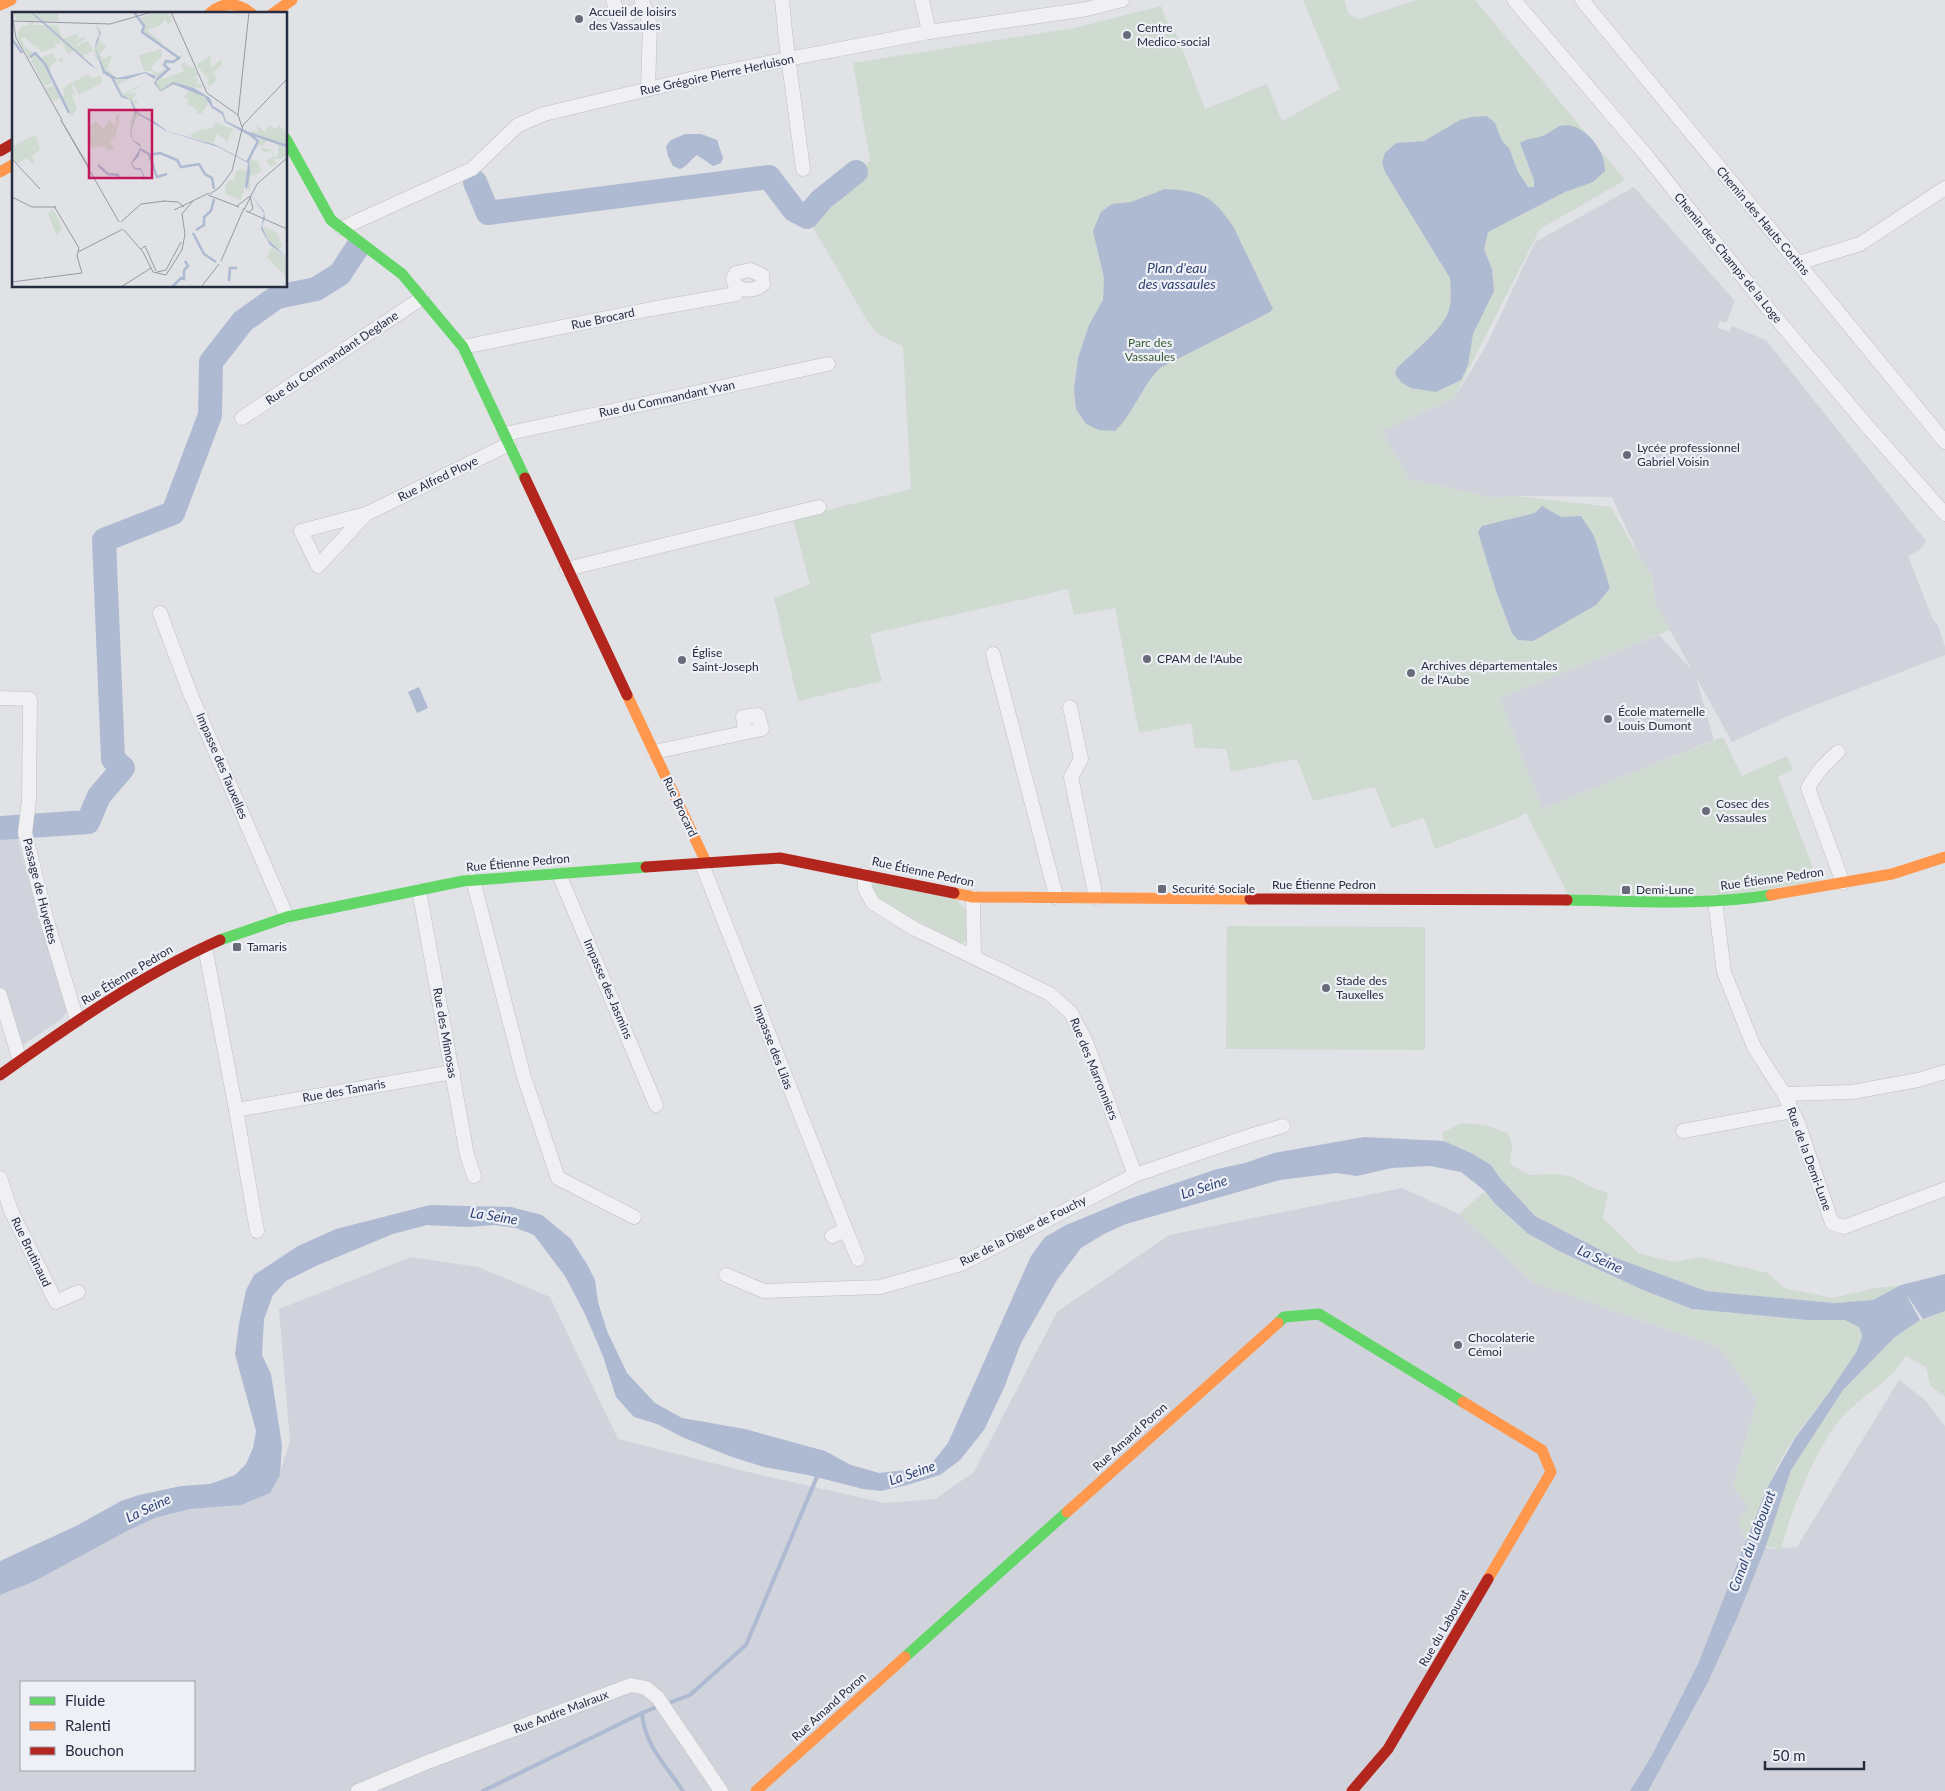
<svg xmlns="http://www.w3.org/2000/svg" width="1945" height="1791" font-family="Lato,sans-serif">
<rect width="100%" height="100%" fill="#e0e2e6"/>
<g fill="#d0d3db" fill-rule="evenodd">
<path d="M1634,187L1735,301L1726,323L1720,321L1717,327L1729,332L1732,326L1766,340L1926,541L1920,550L1908,556L1933,620L1938,625L1945,647V655L1795,713L1732,742L1696,677L1714,740L1542,809L1500,698L1659,635L1692,670L1655,603L1652,575L1641,560L1612,497L1515,496L1495,498L1409,479L1382,431L1454,398L1485,348L1535,242Z"/>
<path d="M15,831L55,972L69,1008L63,1018L17,1049L0,993V832Z"/>
<path d="M1402,1188L1459,1214L1534,1283L1719,1347L1757,1400L1733,1486L1748,1506L1746,1541L1771,1549L1797,1547L1899,1380L1926,1401L1945,1426V1791H0V1595L35,1581L127,1531L155,1518L190,1509L241,1505L278,1479L290,1441L279,1309L411,1257L478,1267L550,1297L618,1439L752,1473L885,1503L935,1499L974,1472L1057,1312L1169,1235ZM21,1682H194V1770H21Z"/>
</g>
<g fill="#cfdad1">
<path d="M1303,0H1344L1349,14L1359,19L1416,0H1475L1625,180L1540,229L1454,398L1382,431L1409,479L1495,498L1515,496L1611,507L1641,560L1652,575L1655,603L1670,630L1500,698L1542,809L1723,737L1742,776L1787,756L1793,770L1778,777L1818,881L1699,900L1570,898L1526,813L1513,820L1435,849L1424,818L1391,828L1375,787L1313,801L1297,759L1231,772L1226,749L1195,748L1191,723L1139,733L1115,608L1074,615L1068,589L870,634L882,681L798,701L774,598L810,584L793,519L911,489L903,347L877,333L868,322L807,217L821,200L870,161L853,63L1074,28L1161,6L1172,34L1176,33L1205,109L1267,84L1282,121L1340,89Z"/>
<path d="M875,881L956,899L966,911L969,938L965,942L961,943L874,899L869,891Z"/>
<path d="M1227,926L1425,927V1050L1226,1049Z"/>
<path d="M1461,1123L1485,1125L1508,1133L1512,1145L1510,1164L1529,1175L1557,1174L1573,1177L1591,1187L1608,1193L1603,1218L1638,1253L1674,1262L1699,1257L1768,1273L1784,1288L1832,1298L1877,1288L1901,1285L1873,1300L1834,1303L1706,1291L1678,1282L1616,1258L1535,1216L1500,1178L1491,1165L1473,1154L1444,1141L1442,1133Z"/>
<path d="M1485,1191L1496,1206L1527,1233L1561,1252L1643,1290L1692,1309L1808,1320H1845L1859,1327C1866,1346 1849,1363 1839,1378C1826,1398 1809,1417 1795,1437C1773,1468 1760,1506 1746,1541L1738,1522L1748,1506L1733,1486L1757,1400L1719,1347L1534,1283L1459,1214Z"/>
<path d="M1945,1311V1397L1930,1385L1926,1367L1906,1356C1901,1362 1897,1369 1892,1374C1874,1391 1852,1404 1837,1423C1814,1454 1790,1512 1781,1550L1766,1546L1791,1470L1843,1390L1895,1337L1920,1320Z"/>
</g>
<g fill="#aebad2">
<path d="M1487,116L1495,123L1502,141L1509,148L1518,172L1528,187H1534V180L1520,143C1527,138 1534,139 1542,136C1549,134 1554,128 1560,126C1583,120 1606,151 1605,171L1593,182L1565,192L1488,232L1484,249L1492,269L1494,291L1473,334L1468,365L1461,380L1436,392L1411,388L1402,383L1395,374L1397,368C1412,353 1439,333 1448,313C1452,303 1451,289 1450,278L1385,172L1382,162L1385,153L1396,143L1424,141L1460,120L1472,117Z"/>
<path d="M685,134H701L717,140L723,158L721,163L713,166L697,155C690,160 688,166 680,169L673,166L668,156L666,146L671,140Z"/>
<path d="M1165,189C1203,191 1213,196 1234,228L1273,309L1270,312L1160,368C1141,387 1134,413 1115,431L1099,430L1086,424L1076,409L1074,390L1078,358L1089,325L1103,300L1104,278L1093,231L1101,212L1112,204L1131,202Z"/>
<path d="M1542,506L1561,517L1581,516L1594,536L1610,588L1596,605L1533,641L1518,640L1512,633L1496,591L1478,532L1482,526L1535,513Z"/>
<path d="M419,687L428,708L417,713L408,692Z"/>
<path d="M1364,1137L1444,1141L1473,1154L1491,1165L1500,1178L1535,1216L1616,1258L1706,1291L1834,1303L1873,1300L1901,1285L1945,1274V1311L1923,1319L1906,1294L1920,1320L1895,1337L1843,1390L1791,1470L1766,1546L1737,1618L1708,1682L1648,1791H1630L1651,1757L1698,1664L1767,1488L1795,1438L1828,1394L1857,1351L1862,1336L1859,1327L1845,1320H1808L1692,1309L1643,1290L1561,1252L1527,1233L1495,1204L1485,1191L1461,1172L1430,1166L1392,1168L1357,1176L1337,1173L1280,1180L1126,1224L1104,1234L1081,1248L1057,1280L1021,1343L1004,1388L984,1430L960,1460L940,1475L907,1485L881,1491L863,1489L808,1475L764,1467L732,1457L682,1437L657,1424L634,1417L616,1397L603,1356L585,1314L565,1276L534,1235L516,1228L495,1225L467,1227L427,1225L393,1234L318,1265L286,1281L273,1295L264,1319L262,1355L271,1374L282,1445L280,1475L270,1493L241,1505L190,1509L155,1518L127,1531L35,1581L0,1595V1561L76,1526L121,1501L139,1495L181,1486L210,1484L235,1475L246,1464L253,1448L256,1431L235,1354L239,1324L246,1290L254,1275L298,1246L336,1229L430,1205L511,1207L542,1215L571,1239L588,1266L595,1280L598,1302L607,1331L627,1373L655,1403L682,1418L745,1429L825,1451L851,1465L879,1473L906,1470L932,1463L948,1443L1031,1256L1045,1237L1066,1225L1129,1199L1217,1169L1245,1163L1274,1153Z"/>
</g>
<g fill="none" stroke-linecap="round" stroke-linejoin="round">
<g stroke="#aebad2" stroke-width="4">
<path d="M666,1704L690,1695L746,1645L819,1472"/>
<path d="M642,1713C644,1744 666,1766 683,1791"/>
<path d="M483,1791L642,1713L659,1706"/>
</g>
<g stroke="#aebad2" stroke-width="24">
<path d="M475,182L488,213L769,177L794,210L807,217L821,200L856,172"/>
<path d="M0,828L88,822L99,796L123,768L113,759L104,540L173,513L210,415L211,362L243,321L277,297L316,289L340,274L357,248"/>
</g>
<defs>
<g id="street">
<path d="M613,0L620,18L644,7"/>
<path d="M642,0L650,25L648,89"/>
<path d="M782,0L786,41L803,169"/>
<path d="M922,0L929,32"/>
<path d="M1514,0L1646,155L1765,305L1868,427L1945,514"/>
<path d="M1582,0L1945,442"/>
<path d="M342,228L472,169L518,125L544,114L699,77L788,59L929,32L1087,9L1122,0"/>
<path d="M1798,263L1860,244L1945,188"/>
<path d="M750,270L762,275L763,284C755,291 744,292 735,285L733,279L736,273Z"/>
<path d="M463,347L651,309L736,294L739,288"/>
<path d="M242,418L422,298"/>
<path d="M505,434L828,364"/>
<path d="M366,514L301,531L318,566L366,514L509,444"/>
<path d="M567,569L819,507"/>
<path d="M160,613L190,693L287,917"/>
<path d="M993,654L1055,892V897"/>
<path d="M0,698L30,699L29,800L25,833L47,921L77,1020"/>
<path d="M1070,707L1081,759L1071,777L1096,898"/>
<path d="M654,752L762,729L758,715L743,717L745,732"/>
<path d="M1838,752C1825,763 1816,773 1808,788L1843,883"/>
<path d="M701,862L846,1230L832,1236"/>
<path d="M559,874L656,1105"/>
<path d="M864,874L865,889L873,903L913,928L1050,994L1071,1013L1086,1042L1135,1175"/>
<path d="M473,880L524,1077L558,1178L634,1217"/>
<path d="M419,890L467,1155L474,1176"/>
<path d="M973,897L974,956"/>
<path d="M1715,901L1724,972L1754,1047L1784,1094L1798,1123L1832,1223L1844,1227L1945,1189"/>
<path d="M205,947L236,1110L257,1231"/>
<path d="M0,995L20,1061"/>
<path d="M1784,1094L1852,1092L1918,1080L1945,1072"/>
<path d="M236,1110L453,1072"/>
<path d="M1683,1131L1792,1111"/>
<path d="M0,1178L11,1211L56,1302L78,1292"/>
<path d="M846,1230L858,1259"/>
<path d="M726,1275L764,1291L880,1287L961,1264L1135,1175L1249,1136L1283,1126"/>
<path d="M358,1791L425,1763L631,1685L646,1688L658,1698L721,1791"/>
</g>
</defs>
<use href="#street" stroke="#bdbfc4" stroke-width="15"/>
<use href="#street" stroke="#f0f0f3" stroke-width="14"/>
<g stroke="#63d668" stroke-width="11">
<path d="M286,139L331,220L402,274L463,347L525,478"/>
<path d="M1567,900C1635,901 1704,906 1771,895"/>
<path d="M220,940L287,917L463,881L646,867"/>
<path d="M1278,1323L1284,1317L1319,1314L1463,1402"/>
<path d="M905,1657L1067,1512"/>
</g>
<g stroke="#ff974d" stroke-width="11">
<path d="M0,5L11,0"/>
<path d="M209,14C223,1 238,2 252,14"/>
<path d="M272,14L292,0"/>
<path d="M0,172L14,164"/>
<path d="M627,695L706,862"/>
<path d="M954,893L973,897L1250,899"/>
<path d="M1771,895L1892,874L1945,857"/>
<path d="M1463,1402L1542,1450L1551,1472L1488,1579"/>
<path d="M1067,1512L1278,1323"/>
<path d="M756,1791L905,1657"/>
</g>
<g stroke="#b3261e" stroke-width="11">
<path d="M0,151L14,143"/>
<path d="M525,478L627,695"/>
<path d="M646,867L780,858L954,893"/>
<path d="M1250,899L1567,900"/>
<path d="M0,1075C70,1025 141,975 220,940"/>
<path d="M1352,1791L1388,1749L1488,1579"/>
</g>
</g>
<g fill="#686c7a" stroke="#eef0f6" stroke-width="2">
<circle cx="579" cy="19" r="5"/>
<circle cx="1127" cy="35" r="5"/>
<circle cx="1627" cy="455" r="5"/>
<circle cx="1147" cy="659" r="5"/>
<circle cx="682" cy="660" r="5"/>
<circle cx="1411" cy="673" r="5"/>
<circle cx="1608" cy="719" r="5"/>
<circle cx="1706" cy="811" r="5"/>
<rect x="1157" y="884" width="10" height="10" rx="2.5"/>
<rect x="1621" y="885" width="10" height="10" rx="2.5"/>
<rect x="232" y="942" width="10" height="10" rx="2.5"/>
<circle cx="1326" cy="988" r="5"/>
<circle cx="1458" cy="1345" r="5"/>
</g>
<g text-anchor="middle" stroke-width="4.5" stroke-linejoin="round" paint-order="stroke">
<g font-size="12" fill="#272d40" stroke="#eef0f6" text-anchor="start">
<text x="589" y="16">Accueil de loisirs<tspan x="589" dy="14">des Vassaules</tspan></text>
<text x="1137" y="32">Centre<tspan x="1137" dy="14">Medico-social</tspan></text>
<text x="1637" y="452">Lycée professionnel<tspan x="1637" dy="14">Gabriel Voisin</tspan></text>
<text x="692" y="657">Église<tspan x="692" dy="14">Saint-Joseph</tspan></text>
<text x="1157" y="663">CPAM de l'Aube</text>
<text x="1421" y="670">Archives départementales<tspan x="1421" dy="14">de l'Aube</tspan></text>
<text x="1618" y="716">École maternelle<tspan x="1618" dy="14">Louis Dumont</tspan></text>
<text x="1716" y="808">Cosec des<tspan x="1716" dy="14">Vassaules</tspan></text>
<text x="1172" y="893">Securité Sociale</text>
<text x="1636" y="894">Demi-Lune</text>
<text x="247" y="951">Tamaris</text>
<text x="1336" y="985">Stade des<tspan x="1336" dy="14">Tauxelles</tspan></text>
<text x="1468" y="1342">Chocolaterie<tspan x="1468" dy="14">Cémoi</tspan></text>
</g>
<g font-size="12" fill="#272d40" stroke="#eef0f6">
<text transform="translate(717 75) rotate(-12)" y="4">Rue Grégoire Pierre Herluison</text>
<text transform="translate(1763 221) rotate(50)" y="4">Chemin des Hauts Cortins</text>
<text transform="translate(1728 258) rotate(51)" y="4">Chemin des Champs de la Loge</text>
<text transform="translate(603 319) rotate(-12)" y="4">Rue Brocard</text>
<text transform="translate(332 358) rotate(-34)" y="4">Rue du Commandant Deglane</text>
<text transform="translate(667 399) rotate(-12)" y="4">Rue du Commandant Yvan</text>
<text transform="translate(438 479) rotate(-26)" y="4">Rue Alfred Ploye</text>
<text transform="translate(222 766) rotate(67)" y="4">Impasse des Tauxelles</text>
<text transform="translate(680 807) rotate(65)" y="4">Rue Brocard</text>
<text transform="translate(518 863) rotate(-5)" y="4">Rue Étienne Pedron</text>
<text transform="translate(923 872) rotate(12)" y="4">Rue Étienne Pedron</text>
<text transform="translate(1772 879) rotate(-8)" y="4">Rue Étienne Pedron</text>
<text x="1324" y="889">Rue Étienne Pedron</text>
<text transform="translate(40 891) rotate(76)" y="4">Passage de Huyettes</text>
<text transform="translate(127 975) rotate(-31)" y="4">Rue Étienne Pedron</text>
<text transform="translate(608 989) rotate(67)" y="4">Impasse des Jasmins</text>
<text transform="translate(445 1033) rotate(80)" y="4">Rue des Mimosas</text>
<text transform="translate(773 1047) rotate(69)" y="4">Impasse des Lilas</text>
<text transform="translate(1094 1069) rotate(68)" y="4">Rue des Marronniers</text>
<text transform="translate(344 1091) rotate(-10)" y="4">Rue des Tamaris</text>
<text transform="translate(1809 1159) rotate(70)" y="4">Rue de la Demi-Lune</text>
<text transform="translate(1023 1231) rotate(-27)" y="4">Rue de la Digue de Fouchy</text>
<text transform="translate(31 1252) rotate(64)" y="4">Rue Brutinaud</text>
<text transform="translate(1130 1437) rotate(-42)" y="4">Rue Amand Poron</text>
<text transform="translate(1444 1628) rotate(-60)" y="4">Rue du Labourat</text>
<text transform="translate(829 1707) rotate(-42)" y="4">Rue Amand Poron</text>
<text transform="translate(561 1712) rotate(-21)" y="4">Rue Andre Malraux</text>
</g>
<g font-size="12" fill="#365c34" stroke="#eef0f6">
<text x="1150" y="347">Parc des<tspan x="1150" dy="14">Vassaules</tspan></text>
</g>
<g font-size="14" font-style="italic" fill="#304575" stroke="#eef0f6">
<text x="1177" y="273">Plan d'eau<tspan x="1177" dy="16">des vassaules</tspan></text>
<text transform="translate(1204 1187) rotate(-18)" y="5">La Seine</text>
<text transform="translate(494 1216) rotate(9)" y="5">La Seine</text>
<text transform="translate(1600 1259) rotate(25)" y="5">La Seine</text>
<text transform="translate(912 1473) rotate(-19)" y="5">La Seine</text>
<text transform="translate(148 1508) rotate(-25)" y="5">La Seine</text>
<text transform="translate(1752 1541) rotate(-69)" y="5">Canal du Labourat</text>
</g>
</g>
<g transform="translate(12 12)">
<rect width="275" height="275" fill="#e0e2e6"/>
<path d="M0,0H45L48,9H21V13H45L51,27L65,21L67,25L60,31L72,24L73,27L61,35L76,29L81,39L69,45L62,39L56,42L48,26V32L43,30L44,35L30,40L12,25L9,27L13,35L27,45L23,48L40,41L45,49L49,45L51,47L50,51L46,48L39,54L37,60L40,71L32,74L19,48L24,45L17,47L6,28V19L10,14L18,13L17,9L4,7ZM144,0H158L156,4L159,3L160,8L156,13L153,7L149,13L135,18L150,31L148,34L130,20L132,16L125,7ZM83,13L89,20L87,28L94,35L88,42L91,47L100,43L95,58L103,65L112,66L100,64L93,59L87,46L85,49L82,36L87,23ZM149,37L150,44L140,54L141,59L147,61L153,57L154,48L161,50L166,44L171,43L162,51L154,52L157,57L148,68L172,59L169,53L173,49L174,54L182,55L186,63L179,68L188,65L183,70L188,68L184,71L191,73L190,76L161,73L148,80L142,71L146,65L139,59H132L127,43ZM198,44L199,55L210,47V52L201,61L205,67L198,75L195,72L197,66L191,68L196,66L184,53ZM75,63L81,66L89,63L90,71L67,83L61,70ZM102,67H116L106,73L111,82L122,76L131,73L114,82L125,81L120,88L127,89L123,92L125,99L131,103L124,106L120,115L117,114L122,99L125,100L119,88L110,83ZM59,70L63,74L60,75L63,82L59,81L65,96L60,105L48,86L41,90L33,76L42,73L48,85L53,82L51,77ZM179,77L198,89L189,102H185V98L175,92L177,88L171,85ZM108,102L104,123L98,129L102,138H95L94,134L79,136L77,125L81,121H76L77,115L84,109L92,117L97,108L102,113L105,112L103,105ZM204,110L221,117L215,129L205,122L201,132L177,124L186,118L200,116ZM244,113L253,120L257,113L263,117L267,114L275,119V143L269,147H262L265,152L258,154L254,149L260,145V139L251,140L250,136L260,138L262,146L266,143V132L256,128L250,134L247,132L245,136L239,140V148L245,149L250,159L238,165V181L235,173L239,140L249,126L237,122L241,118L247,121ZM20,124H24L28,138L20,144L23,150L20,152L15,146L5,152L0,147V135ZM236,151L237,154L236,164L229,188L214,182L213,174L217,168H222L223,161L228,157L236,160ZM41,196L50,216L45,224L36,202ZM251,214L265,221L270,234L266,238L256,228ZM260,236L275,246V266L255,245Z" fill="#cfdad1"/>
<path d="M18,0L25,4L86,58L91,61L83,36L84,29L88,22L85,13L89,21L83,36L93,59L105,66L133,60L144,64L142,67L133,61L116,67H102L110,83L119,88L126,101L142,109L155,119L204,133L234,149L237,147L238,160L235,178L252,199L253,206L250,214L256,228L275,245L258,233L249,217L252,201L233,175L236,151L206,135L154,119L124,101L119,121L121,128L128,132L129,135L127,144L120,151L123,156H129L133,166L132,168L129,158L122,157L119,151L129,135L121,129L118,121L123,102L118,88L109,85L99,66L78,53ZM145,66L144,71L149,78L161,70L182,76L198,86L201,94L211,100L214,109L235,119L238,124L213,110L210,102L200,96L193,85L161,72L149,79L142,71Z" fill="#aebad2"/>
<path fill="none" stroke="#aebad2" stroke-width="2.5" d="M122,0L132,14L130,20L167,46L161,50L154,49L152,53L157,57L144,68M0,27L10,41M18,45L23,41L33,52L57,101M235,120L246,129L236,149M236,121L275,134M128,137L137,142L145,165L155,162M137,143L148,141L165,148L169,155L187,152L193,162L200,166L202,177M86,153L96,162L106,163V167M184,218L192,213V205L199,199L202,187M181,221L192,242L204,250M217,269L218,256H225M160,275L169,266L172,267V258L176,254L173,249"/>
<path fill="none" stroke="#969aa4" stroke-width="1" d="M159,0L195,81L226,103M0,2L4,26L50,108M0,9L98,12L140,0M230,115L226,103L237,0M0,147L28,177M77,157L49,108L78,157M78,159L107,210M198,182L208,175L220,159L231,113L275,67M196,183L227,195M0,185L20,195H44M151,189L166,190L172,195M42,194L67,236L65,244L70,261M225,194L238,184M162,198L197,181M232,198L245,172L275,146M234,199L275,217M237,200L241,197L238,184M109,210L129,192L153,189M112,218L131,240L141,260L154,263L170,238L173,222L170,202L181,189M129,237L133,234L144,259M66,240L111,217M209,249L232,196M145,260L154,258L169,230M31,266L70,261M0,270L30,266M109,275L139,256M189,275L207,252"/>
<path fill="#c2185b" fill-opacity="0.15" stroke="#c2185b" stroke-width="2.5" d="M77,98H140V166H77Z"/>
<rect width="275" height="275" fill="none" stroke="#272d40" stroke-width="2.5"/>
</g>
<rect x="20" y="1681" width="175" height="90" fill="#eef0f6" stroke="#9ea2ad"/>
<rect x="30" y="1697" width="25" height="8" fill="#63d668" stroke="#9ea2ad"/>
<text x="65" y="1706" font-size="15" fill="#272d40">Fluide</text>
<rect x="30" y="1722" width="25" height="8" fill="#ff974d" stroke="#9ea2ad"/>
<text x="65" y="1731" font-size="15" fill="#272d40">Ralenti</text>
<rect x="30" y="1747" width="25" height="8" fill="#b3261e" stroke="#9ea2ad"/>
<text x="65" y="1756" font-size="15" fill="#272d40">Bouchon</text>
<path d="M1765 1761v8h99v-8" fill="none" stroke="#272d40" stroke-width="2.5"/>
<text x="1772" y="1761" font-size="15" fill="#272d40" stroke="#eef0f6" stroke-width="4" paint-order="stroke">50 m</text>
</svg>
